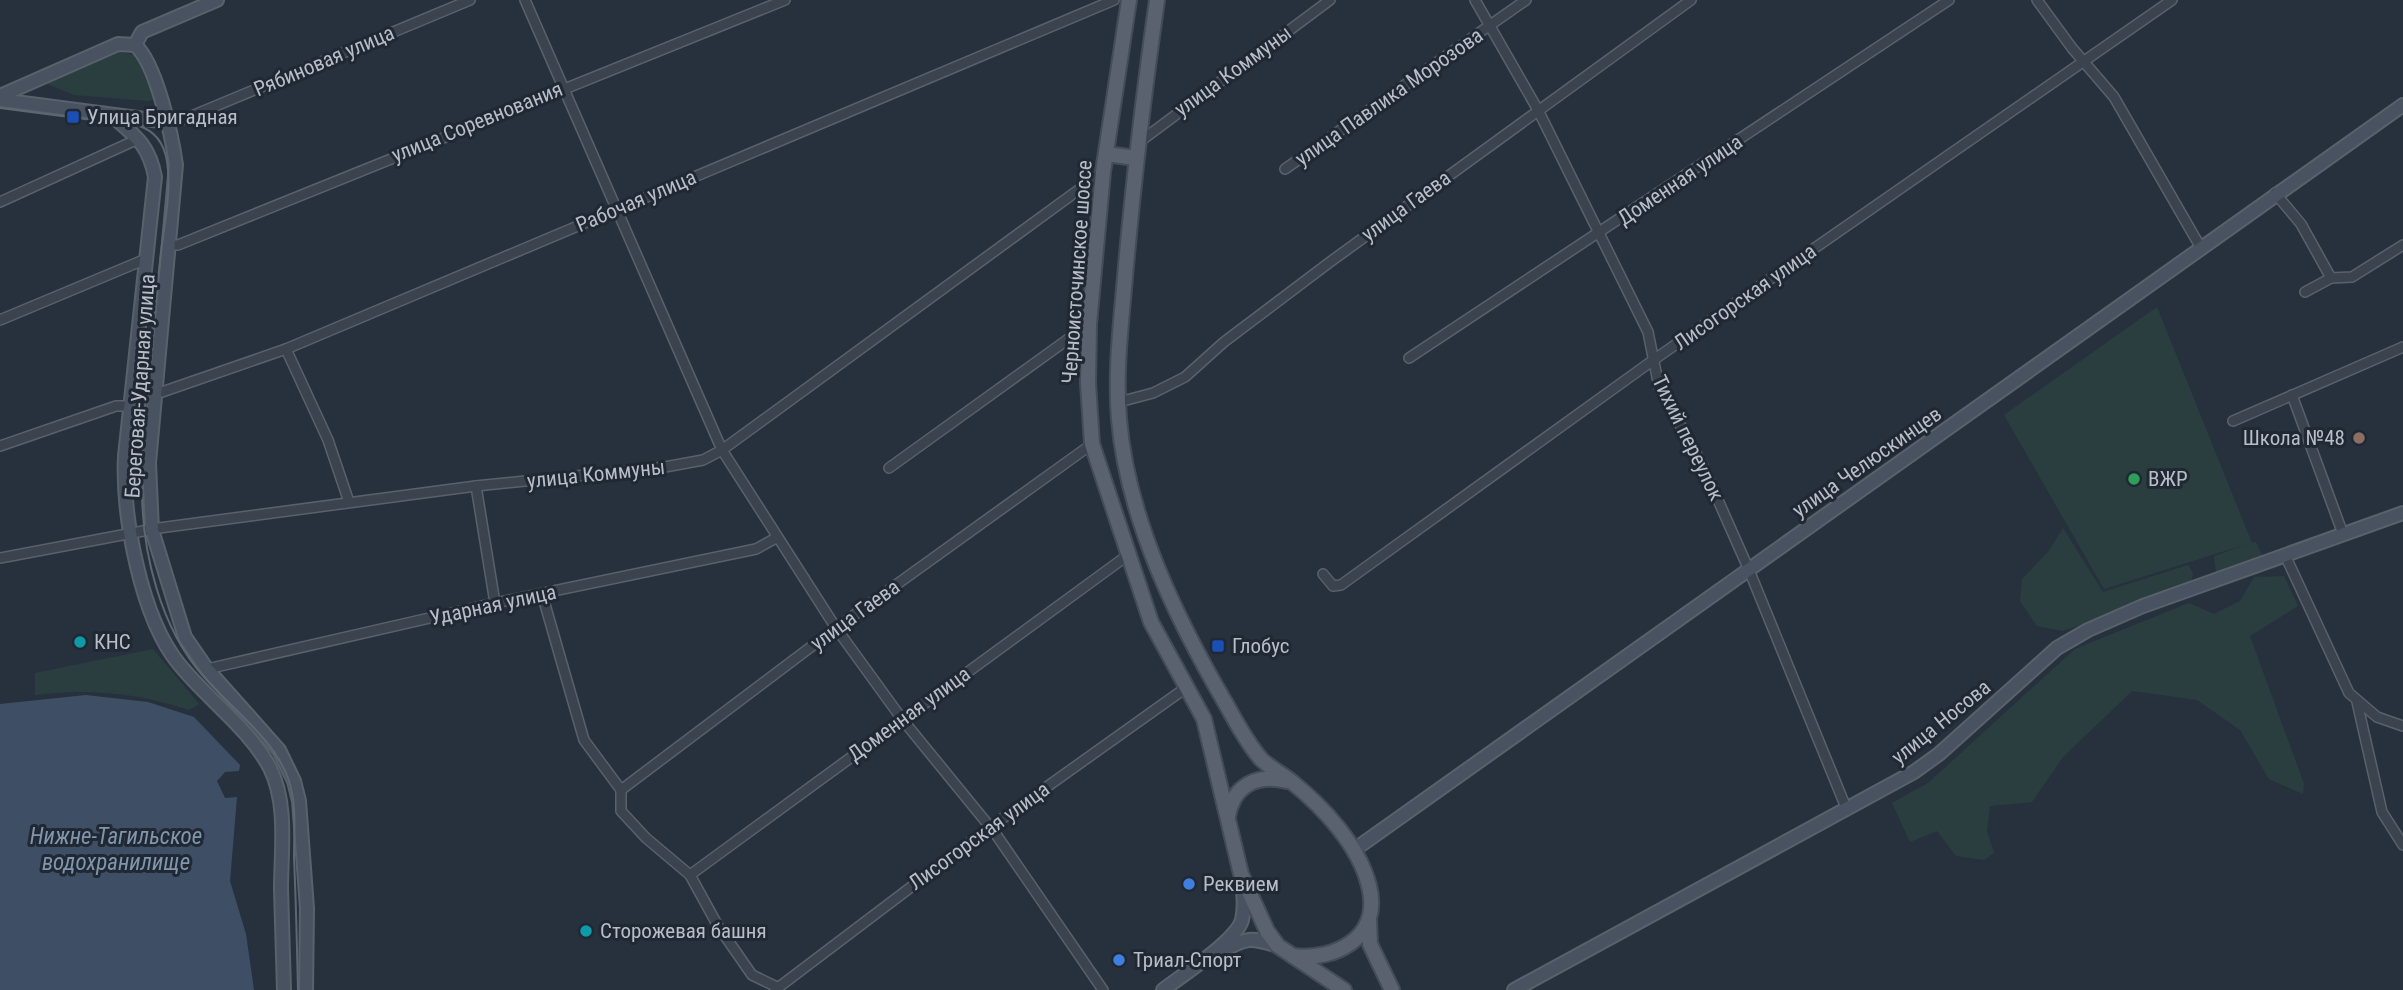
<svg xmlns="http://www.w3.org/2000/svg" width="2403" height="990" font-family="'Roboto Condensed',sans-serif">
<rect width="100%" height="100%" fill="#27313e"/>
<g fill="#2a3e40">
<path d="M117,52L136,55L154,99L148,101L74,95L45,83Z"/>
<path d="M2157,307L2252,543L2256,542L2262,555L2216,572L2214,556L2250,543L2104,589L2004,415Z"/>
<path d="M2063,528L2103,592L2188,565L2193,573L2191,584L2063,631L2037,626L2020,601L2022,579L2048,552Z"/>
<path d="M2284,576L2298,606L2250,636L2304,784L2303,794L2269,779L2240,730L2197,700L2132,691L2063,757L2032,802L1990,806L1987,831L1994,853L1984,860L1956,856L1937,831L1910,842L1892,803L1928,783L2075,649L2189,603L2214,614L2240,601L2254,577Z"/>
<path d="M153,649L199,704L189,710C140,693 87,688 35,695V673Z"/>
</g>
<path fill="#3e4f65" d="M86,695L148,702L194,717L240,765L239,771L225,772L217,781L225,798L237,797L230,881L246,934L254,990H0V704Z"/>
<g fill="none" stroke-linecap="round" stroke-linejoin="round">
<defs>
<g id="street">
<path d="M525,0L722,450L836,628L902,719L995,833L1103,990"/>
<path d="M1475,0L1538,110L1648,332L1659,387L1702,464L1749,570L1847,810"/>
<path d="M2037,0L2072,48L2114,97L2201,248"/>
<path d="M168,122L182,120L470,0"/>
<path d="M1138,143L1330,0"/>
<path d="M1285,169L1526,0"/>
<path d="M2275,193L2301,224L2331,278"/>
<path d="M0,202L138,139"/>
<path d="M171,245H178L785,0"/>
<path d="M2305,292L2331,278L2352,277L2403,245"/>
<path d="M0,320L146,259"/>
<path d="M286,349L328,440L349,502"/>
<path d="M1409,358L1949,0"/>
<path d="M155,390L162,392L286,349L1114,0"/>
<path d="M2292,395L2343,534"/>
<path d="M1119,402L1153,393L1185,377L1224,342L1330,262L1691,0"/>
<path d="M2233,421L2403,347"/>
<path d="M0,446L116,406H130"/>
<path d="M889,468L1089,324"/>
<path d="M476,486L495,603"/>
<path d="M2285,555L2349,693L2377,717L2403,726"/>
<path d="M0,558L159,528L476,486L665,467L703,460L722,450L1103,172"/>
<path d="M1323,574L1333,586L1341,585L1652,361L2172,0"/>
<path d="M542,594L584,740L621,790V811L646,838L690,875L718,926L752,975L777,987"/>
<path d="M207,669L495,603L756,549L776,538"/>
<path d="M2357,702L2382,812L2403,845"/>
<path d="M621,790L836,628L1092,444"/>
<path d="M690,875L1128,555"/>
<path d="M775,990L989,828L1187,687"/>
</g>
<g id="secondary">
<path d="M135,45C156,63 172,136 176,165L149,463L152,530L185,637L207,669L279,750L294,781L299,801L307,908L306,990"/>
<path d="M135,45L142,32L217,0"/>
<path d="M0,96L118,44L135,45"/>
<path d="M0,100L168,122"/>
<path d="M111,115C134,135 149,144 155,177L125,456C122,515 141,618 179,664C207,699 249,728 270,768C288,804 281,851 281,889C282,923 283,956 284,990"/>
<path d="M1354,850L2403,105"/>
<path d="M1221,952C1246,937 1251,937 1278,946"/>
<path d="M1163,990C1181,976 1236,941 1242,920C1245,907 1244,895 1242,881"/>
<path d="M1514,990L1914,772L1939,754L2057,648L2088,630L2143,606L2403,513"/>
</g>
<g id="primary">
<path d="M1129,0L1103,172L1089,324L1088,383L1092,444L1151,622L1204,719L1241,874L1267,931L1278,946L1344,990"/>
<path d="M1157,0C1144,92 1133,184 1125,277C1121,324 1115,372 1119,419C1127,518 1177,620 1226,704C1236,722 1247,743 1261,759C1270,768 1282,774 1292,782C1323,807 1359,845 1369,886C1382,937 1336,961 1293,956"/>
<path d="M1106,154L1136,158"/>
<path d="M1228,816C1234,784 1258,774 1287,781"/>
<path d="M1369,920L1370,944L1392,990"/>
</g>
</defs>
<use href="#street" stroke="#59616b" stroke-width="12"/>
<use href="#secondary" stroke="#59616b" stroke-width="16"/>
<use href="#primary" stroke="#444c57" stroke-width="18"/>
<use href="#street" stroke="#3b434e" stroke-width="9"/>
<use href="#secondary" stroke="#495260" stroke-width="12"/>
<use href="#primary" stroke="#59626e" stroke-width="14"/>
<path stroke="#5d6774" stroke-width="2" d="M0,108L139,126C155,131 164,144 167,161C172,193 163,229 160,261C152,337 141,413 142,489C142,552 160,628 204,677C231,708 273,738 288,778C297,803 294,831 294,857C296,902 297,946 298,990"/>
</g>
<g fill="#1a4fb4" stroke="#202833" stroke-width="2.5">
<rect x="66" y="110" width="14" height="14" rx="3.5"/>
<rect x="1211" y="639" width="14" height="14" rx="3.5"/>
</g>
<circle fill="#8d6e63" stroke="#202833" stroke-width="2.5" cx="2359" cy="438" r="7"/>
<circle fill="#2e9e5b" stroke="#202833" stroke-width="2.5" cx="2134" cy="479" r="7"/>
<g fill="#0f9aa8" stroke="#202833" stroke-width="2.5">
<circle cx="80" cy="642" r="7"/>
<circle cx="586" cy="931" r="7"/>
</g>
<g fill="#3f7fe0" stroke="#202833" stroke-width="2.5">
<circle cx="1189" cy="884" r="7"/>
<circle cx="1119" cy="960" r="7"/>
</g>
<g text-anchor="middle" stroke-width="6" stroke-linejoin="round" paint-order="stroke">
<g font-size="21" fill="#b7bec8" stroke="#202833">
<text transform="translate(324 61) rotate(-23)" y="7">Рябиновая улица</text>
<text transform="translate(1233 71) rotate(-36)" y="7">улица Коммуны</text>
<text transform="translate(1389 97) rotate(-35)" y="7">улица Павлика Морозова</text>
<text transform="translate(477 122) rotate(-22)" y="7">улица Соревнования</text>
<text transform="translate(1680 180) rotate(-34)" y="7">Доменная улица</text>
<text transform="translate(636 201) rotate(-23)" y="7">Рабочая улица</text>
<text transform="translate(1406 206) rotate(-36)" y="7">улица Гаева</text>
<text transform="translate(1077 272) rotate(-86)" y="7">Черноисточинское шоссе</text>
<text transform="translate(1745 297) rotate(-35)" y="7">Лисогорская улица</text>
<text transform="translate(140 386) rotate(-86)" y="7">Береговая-Ударная улица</text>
<text transform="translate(1688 438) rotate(64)" y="7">Тихий переулок</text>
<text transform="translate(1867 462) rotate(-35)" y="7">улица Челюскинцев</text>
<text transform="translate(596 474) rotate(-6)" y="7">улица Коммуны</text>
<text transform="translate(493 605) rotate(-12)" y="7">Ударная улица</text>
<text transform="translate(855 615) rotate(-36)" y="7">улица Гаева</text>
<text transform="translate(909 714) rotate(-36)" y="7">Доменная улица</text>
<text transform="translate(1941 722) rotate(-39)" y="7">улица Носова</text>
<text transform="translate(979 836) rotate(-36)" y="7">Лисогорская улица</text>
</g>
<g font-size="21" fill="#b7bec8" stroke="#202833" text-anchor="start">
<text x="87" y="124">Улица Бригадная</text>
<text x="2345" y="445" text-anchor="end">Школа №48</text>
<text x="2148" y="486">ВЖР</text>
<text x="94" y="649">КНС</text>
<text x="1232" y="653">Глобус</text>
<text x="1203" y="891">Реквием</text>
<text x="600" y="938">Сторожевая башня</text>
<text x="1133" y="967">Триал-Спорт</text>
</g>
<g font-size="23" font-style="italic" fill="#8195ad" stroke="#202833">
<text x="116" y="844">Нижне-Тагильское<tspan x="116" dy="26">водохранилище</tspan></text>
</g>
</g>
</svg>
